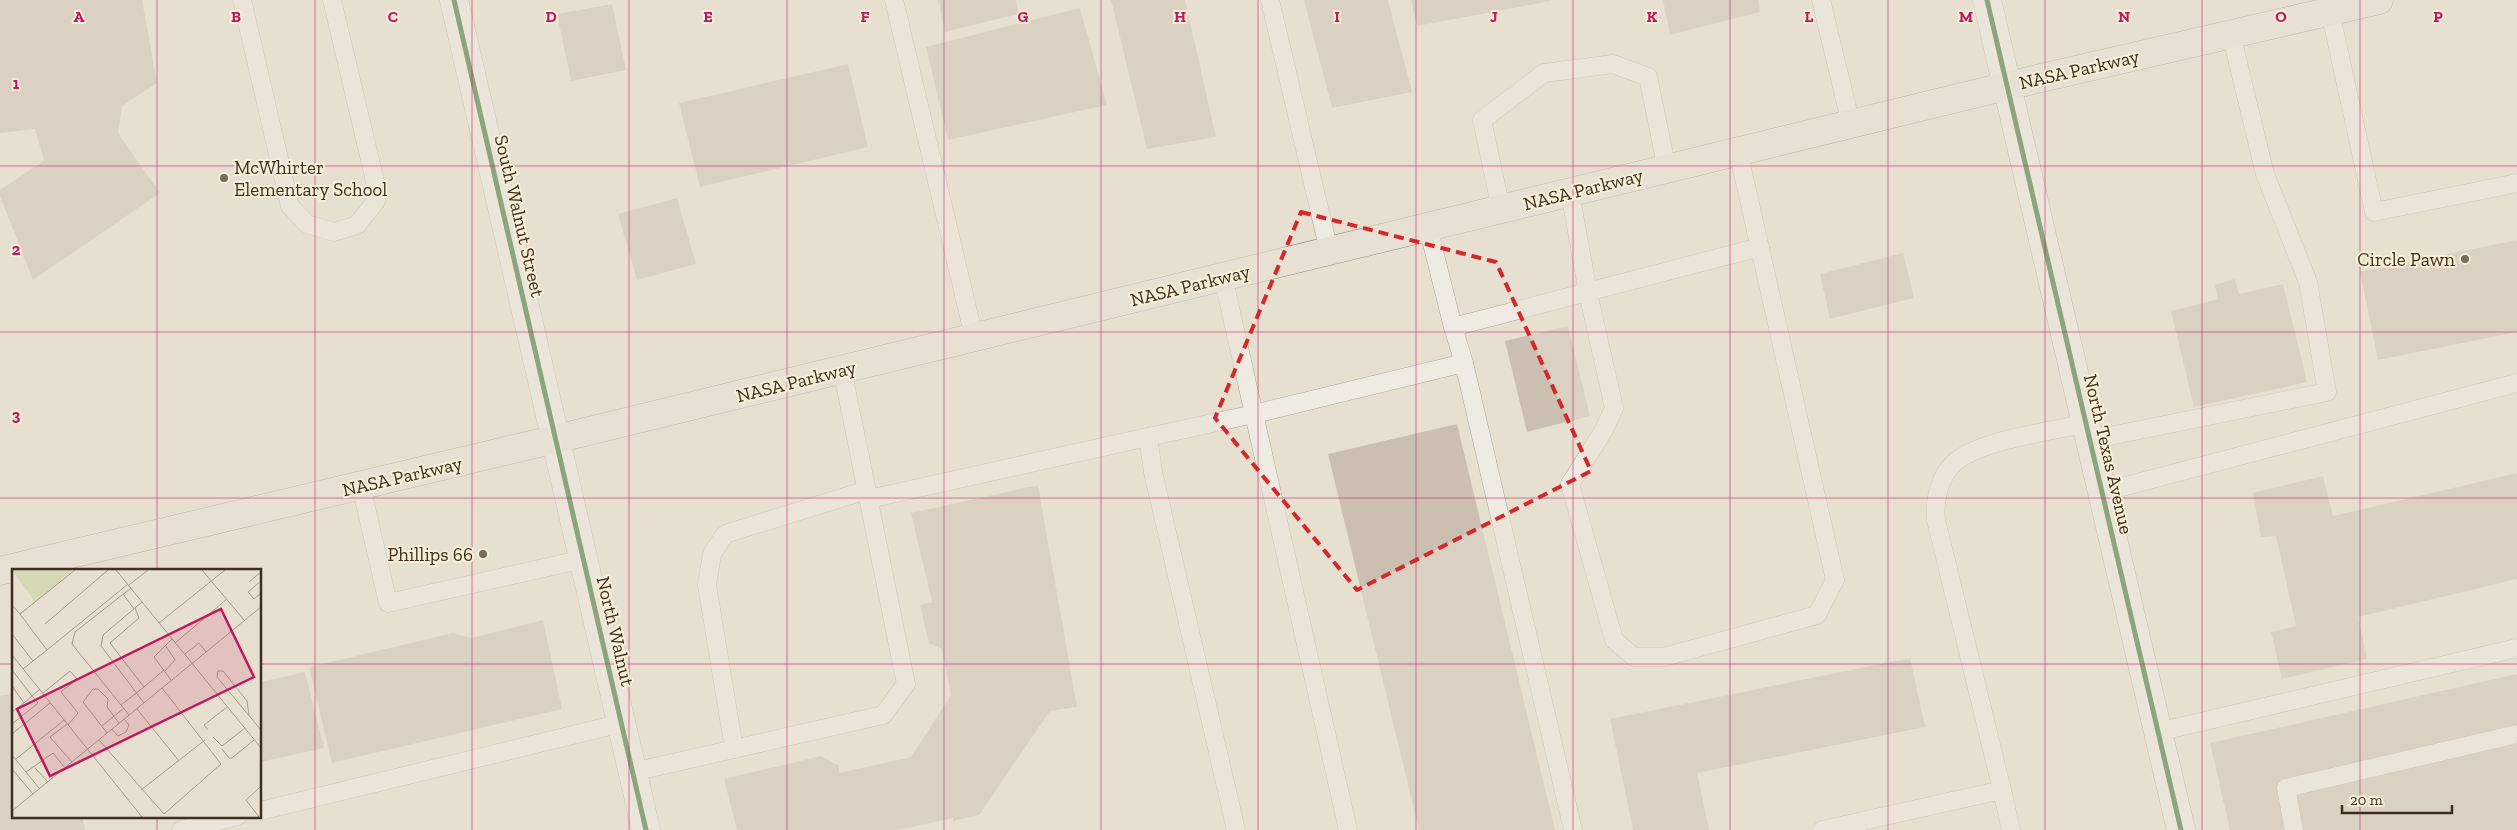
<svg xmlns="http://www.w3.org/2000/svg" width="2517" height="830" font-family="'Zilla Slab',serif">
<rect width="100%" height="100%" fill="#e7e0d1"/>
<g fill="#cbbfb2">
<path d="M0,0H142L157,83L122,106L118,133L160,193L33,280L0,196V190L44,161L35,129L0,133Z"/>
<path d="M938,0H1016L1019,14L945,32Z"/>
<path d="M1111,0H1185L1216,137L1147,149Z"/>
<path d="M1304,0H1388L1412,92L1332,108Z"/>
<path d="M1411,0H1551V1L1417,26Z"/>
<path d="M1663,0H1758L1760,12L1670,35Z"/>
<path d="M612,4L626,70L571,81L557,14Z"/>
<path d="M1080,8L1107,105L948,140L926,47Z"/>
<path d="M848,64L868,147L700,187L679,103Z"/>
<path d="M677,198L696,264L637,280L618,214Z"/>
<path d="M2517,240V332L2378,360L2360,272Z"/>
<path d="M1903,253L1914,298L1830,319L1820,274Z"/>
<path d="M2235,279L2239,294L2283,284L2307,382L2194,407L2171,311L2218,299L2215,285Z"/>
<path d="M1568,326L1590,416L1527,432L1505,341Z"/>
<path d="M1457,424L1555,830H1419L1328,454Z"/>
<path d="M2517,473V579L2358,617L2367,659L2282,679L2271,632L2296,626L2276,536L2261,537L2253,493L2323,476L2333,516Z"/>
<path d="M1038,485L1077,707L1050,711L979,815L953,821V818L898,830H737L724,779L821,756L839,766V773L911,757L951,695L942,649L929,643L920,605L932,602L911,513Z"/>
<path d="M543,620L562,709L332,763L309,667L453,633L471,638Z"/>
<path d="M1910,658L1925,727L1697,773L1709,830H1633L1610,719Z"/>
<path d="M305,672L324,748L260,762V682Z"/>
<path d="M2517,674V830H2230L2210,743Z"/>
<path d="M14,693V816H82L85,830H0V696Z"/>
</g>
<g fill="none" stroke-linecap="round" stroke-linejoin="round">
<defs>
<g id="lane">
<path d="M242,0L290,206L307,224L334,232L357,225L376,201L375,181L332,0"/>
<path d="M894,0L974,337"/>
<path d="M1270,0L1329,251"/>
<path d="M1821,0L1851,124"/>
<path d="M2330,11L2374,212L2517,183"/>
<path d="M1570,192L1588,293L1614,408L1604,430L1570,484L1614,640L1634,657H1664L1817,615L1835,580L1738,151"/>
<path d="M1501,209L1482,120L1544,73L1613,64L1648,77L1667,169"/>
<path d="M1428,227L1453,327L1464,363L1573,830"/>
<path d="M1223,277L1348,830"/>
<path d="M1453,327L1760,247"/>
<path d="M2090,440L2327,392L2308,282L2265,174L2231,34"/>
<path d="M361,486L388,603L584,559"/>
<path d="M2103,492L2517,383"/>
<path d="M869,499L1148,437"/>
<path d="M2158,732L2517,648"/>
<path d="M734,749L707,585L712,554L725,534L867,490"/>
<path d="M633,772L883,715L906,684L842,369"/>
<path d="M2002,790L2011,830"/>
<path d="M260,811L622,723"/>
<path d="M181,830L238,816"/>
<path d="M1236,830L1153,472L1148,437L1254,414L1464,363"/>
<path d="M1822,830L2002,790L1936,520C1934,501 1939,477 1954,463C1979,440 2053,431 2087,423"/>
<path d="M2294,830L2286,788L2517,734"/>
</g>
<g id="street">
<path d="M454,0L646,830"/>
<path d="M1987,0L2007,86"/>
</g>
<path id="secondary" d="M2007,86L2181,830"/>
<path id="primary" d="M0,571L556,439L2007,86L2379,0"/>
</defs>
<use href="#lane" stroke="#ada599" stroke-width="19"/>
<use href="#street" stroke="#ada599" stroke-width="29"/>
<use href="#secondary" stroke="#9c958a" stroke-width="29"/>
<use href="#primary" stroke="#928b80" stroke-width="29"/>
<use href="#lane" stroke="#efebe3" stroke-width="18"/>
<use href="#street" stroke="#efebe3" stroke-width="28"/>
<use href="#secondary" stroke="#efebe3" stroke-width="28"/>
<use href="#primary" stroke="#e6e1d4" stroke-width="28"/>
<defs>
<g id="cycleway">
<path d="M454,0L646,830"/>
<path d="M1987,0L2181,830"/>
</g>
</defs>
<use href="#cycleway" stroke="#f7eed8" stroke-width="8"/>
<use href="#cycleway" stroke="#1b5e20" stroke-width="5"/>
</g>
<path d="M0 0H2517V830H0ZM1301,212L1496,262L1591,471L1357,590L1215,418Z" fill="#e7e0d1" fill-opacity=".55" fill-rule="evenodd"/>
<path fill="none" stroke="#d62828" stroke-width="4" stroke-dasharray="10 6" stroke-linejoin="round" d="M1301,212L1496,262L1591,471L1357,590L1215,418Z"/>
<path fill="none" stroke="#c2185b" stroke-width="1" stroke-opacity="0.55" d="M157,0V570M315,0V830M472,0V830M629,0V830M787,0V830M944,0V830M1101,0V830M1258,0V830M1416,0V830M1573,0V830M1730,0V830M1888,0V830M2045,0V830M2202,0V830M2360,0V830M0,166H2517M0,332H2517M0,498H2517M0,664H14M260,664H2517M157,816V830"/>
<g fill="#786c5e" stroke="#f7eed8" stroke-width="2">
<circle cx="224" cy="178" r="5"/>
<circle cx="2465" cy="259" r="5"/>
<circle cx="483" cy="554" r="5"/>
</g>
<g text-anchor="middle" stroke-width="4" stroke-linejoin="round" paint-order="stroke">
<g font-size="19" fill="#3d2e20" stroke="#f7eed8">
<text transform="translate(2079 69) rotate(-13)" y="7">NASA Parkway</text>
<text transform="translate(1583 189) rotate(-14)" y="7">NASA Parkway</text>
<text transform="translate(520 216) rotate(77)" y="7">South Walnut Street</text>
<text transform="translate(1190 285) rotate(-14)" y="7">NASA Parkway</text>
<text transform="translate(796 381) rotate(-14)" y="7">NASA Parkway</text>
<text transform="translate(2109 454) rotate(77)" y="7">North Texas Avenue</text>
<text transform="translate(402 476) rotate(-13)" y="7">NASA Parkway</text>
<text transform="translate(616 631) rotate(77)" y="7">North Walnut</text>
</g>
<g font-size="19" fill="#3d2e20" stroke="#f7eed8" text-anchor="end">
<text x="234" y="174" text-anchor="start">McWhirter<tspan x="234" dy="22">Elementary School</tspan></text>
<text x="2455" y="266">Circle Pawn</text>
<text x="473" y="561">Phillips 66</text>
</g>
</g>
<g transform="translate(12 569)">
<rect width="249" height="249" fill="#e7e0d1"/>
<path d="M0,1H61L23,33Z" fill="#d6d7b3"/>
<path fill="none" stroke="#a3998a" stroke-width="1" d="M104,1L249,179M190,1L232,51M249,12L236,23L242,30L249,24M237,13L249,3M117,16L136,1M111,25L122,40M130,33L91,66L89,77L132,134M0,36L8,45L63,1M8,45L35,81L116,15M147,54L213,1M33,55L96,1M0,65L21,92L11,100M163,74L215,30M173,85L187,74L194,83M0,86L130,248M21,92L35,81M0,101L20,127L12,134L0,117M153,102L163,91L153,76M159,111L142,88L160,70M132,118L152,101M31,124L58,102L65,110L49,123L66,144L56,156M109,136L132,118L98,74L127,49L123,39M125,140L167,192M0,143L12,134M117,146L60,75L63,63L119,19M237,146L235,132L211,102H206L205,108L249,161M0,155L26,134L20,127L28,120M55,155L38,168L60,193M90,157L112,139M100,160L106,167L114,163L117,156L112,150M196,161L192,156L215,138M95,164L71,133L81,120H86L96,130L95,138L107,154M0,165L38,134M201,168L210,177L233,159M87,171L152,245L209,195L150,119M210,180L217,189H220L242,171M0,186L27,219M4,190L52,151M23,199L36,213M0,200L21,225M14,203L41,184L53,199M129,221L193,171M0,242L249,38M247,248L234,231L249,217"/>
<path fill="#c2185b" fill-opacity="0.15" stroke="#c2185b" stroke-width="2.5" d="M209,40L242,108L38,207L5,140Z"/>
<rect width="249" height="249" fill="none" stroke="#3d2e20" stroke-width="2.5"/>
</g>
<g font-size="16" text-anchor="middle" font-weight="bold" fill="#c2185b" stroke="#f7eed8" stroke-width="4" stroke-linejoin="round" paint-order="stroke">
<text x="79" y="22">A</text>
<text x="236" y="22">B</text>
<text x="393" y="22">C</text>
<text x="551" y="22">D</text>
<text x="708" y="22">E</text>
<text x="865" y="22">F</text>
<text x="1023" y="22">G</text>
<text x="1180" y="22">H</text>
<text x="1337" y="22">I</text>
<text x="1494" y="22">J</text>
<text x="1652" y="22">K</text>
<text x="1809" y="22">L</text>
<text x="1966" y="22">M</text>
<text x="2124" y="22">N</text>
<text x="2281" y="22">O</text>
<text x="2438" y="22">P</text>
<text x="16" y="89">1</text>
<text x="16" y="255">2</text>
<text x="16" y="421">3</text>
</g>
<path d="M2342 805v8h110v-8" fill="none" stroke="#3d2e20" stroke-width="2.5"/>
<text x="2350" y="805" font-size="15" fill="#3d2e20" stroke="#f7eed8" stroke-width="4" paint-order="stroke">20 m</text>
</svg>
